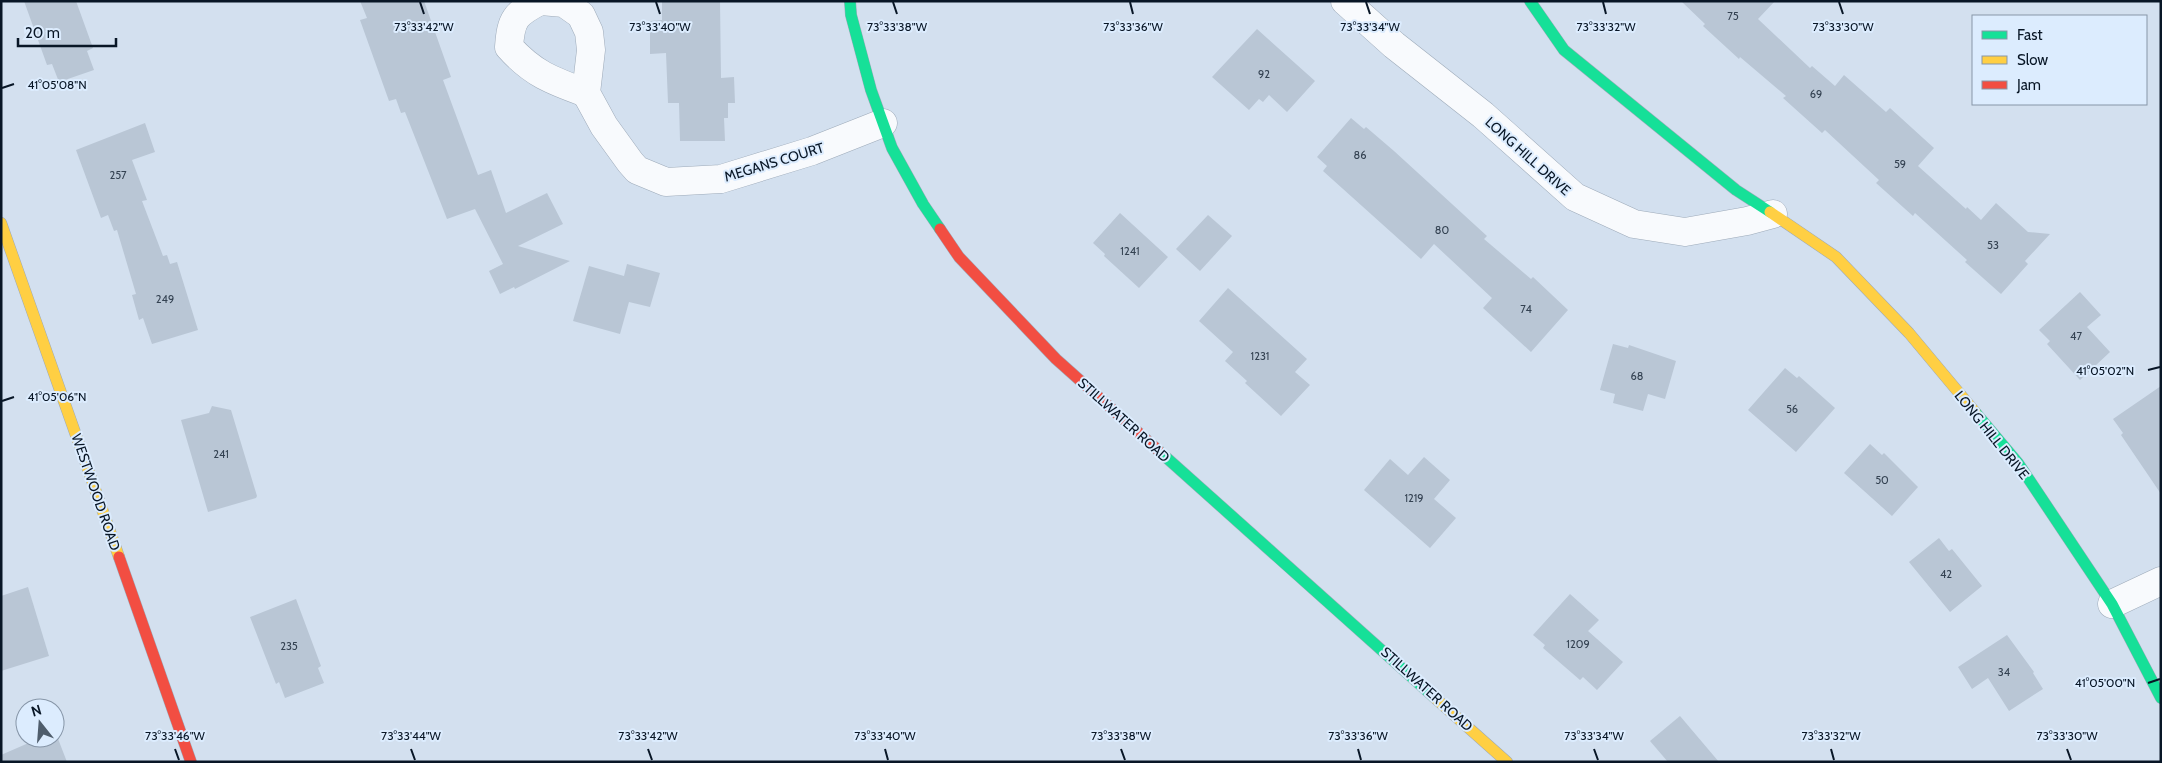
<svg xmlns="http://www.w3.org/2000/svg" width="2162" height="763" font-family="Cabin,sans-serif">
<rect width="100%" height="100%" fill="#d3e0ef"/>
<g fill="#b9c6d5">
<path d="M24,1H76L93,48L87,51L94,70L59,82L52,64L47,65Z"/>
<path d="M360,1H424L451,77L443,80L478,175L491,170L506,213L547,193L563,224L518,246L570,261L515,289L514,287L500,294L489,271L503,264L475,209L447,219L405,112L401,113L396,99L389,101L360,20L367,18Z"/>
<path d="M662,1H720L721,78L734,77L735,103H728V118H724L725,141H680L679,103H668L666,53L650,54V21L662,20Z"/>
<path d="M1681,1H1775L1758,19L1810,68L1812,66L1835,86L1844,75L1886,112L1890,108L1934,148L1918,166L1966,209L1967,207L1981,220L1996,203L2028,232L2050,234L2025,261L2028,264L2001,294L1965,262L1967,260L1915,213L1913,216L1876,183L1879,180L1825,130L1822,133L1783,98L1786,96L1740,57L1739,59L1703,26L1705,24Z"/>
<path d="M1257,29L1315,81L1287,112L1269,95L1263,102L1259,99L1249,110L1212,77Z"/>
<path d="M1351,118L1364,129L1366,127L1394,151L1487,236L1484,239L1531,279L1533,277L1568,310L1531,352L1483,308L1492,298L1434,244L1421,259L1323,171L1327,166L1317,157Z"/>
<path d="M145,123L155,152L132,160L147,200L142,201L163,256L167,255L170,264L177,262L198,330L152,344L143,318L139,320L132,295L136,294L117,230L114,231L108,215L101,218L76,150Z"/>
<path d="M1120,213L1168,257L1139,288L1104,256L1105,254L1093,243Z"/>
<path d="M1208,215L1232,236L1200,271L1176,249Z"/>
<path d="M627,264L660,273L650,307L629,302L620,334L573,321L589,266L624,276Z"/>
<path d="M1228,288L1307,359L1295,372L1310,385L1281,416L1245,383L1247,381L1225,361L1233,352L1199,321Z"/>
<path d="M2080,292L2101,315L2087,327L2110,352L2080,380L2047,344L2050,341L2039,330Z"/>
<path d="M1613,344L1628,348L1629,345L1676,361L1665,399L1648,394L1643,411L1613,403L1615,394L1600,390Z"/>
<path d="M1785,368L1797,378L1799,376L1835,408L1796,452L1748,410Z"/>
<path d="M2161,386V494L2121,435L2123,433L2113,419Z"/>
<path d="M212,406L231,410L257,496L256,498L208,512L181,420L209,413Z"/>
<path d="M1870,444L1882,455L1884,453L1918,487L1892,516L1844,473Z"/>
<path d="M1424,457L1450,480L1434,499L1456,518L1430,548L1364,490L1390,459L1408,475Z"/>
<path d="M1939,538L1949,551L1952,549L1982,586L1950,612L1909,562Z"/>
<path d="M28,587L49,656L1,671V596Z"/>
<path d="M1570,594L1599,620L1588,631L1623,662L1597,690L1583,677L1580,680L1543,648L1545,645L1533,635Z"/>
<path d="M296,599L321,666L318,668L324,683L285,698L279,682L276,684L250,617Z"/>
<path d="M2007,635L2034,672L2033,673L2043,689L2009,711L1988,678L1972,689L1958,667Z"/>
<path d="M1680,716L1719,762H1668L1650,741Z"/>
<path d="M55,731L67,762H1V755L40,738H55Z"/>
</g>
<g fill="none" stroke-linecap="round" stroke-linejoin="round">
<defs>
<g id="street">
<path d="M540,1C515,14 511,19 509,47C533,74 553,81 586,93"/>
<path d="M541,1L564,3L581,15L589,32L591,50L586,93L604,126L630,162L637,170L666,182L721,179L812,151L883,123"/>
<path d="M1345,1L1394,45L1483,115L1575,197L1634,224L1685,232L1747,221L1773,214"/>
<path d="M2112,604L2161,581"/>
</g>
<g id="fast">
<path d="M850,1L851,15L871,90L892,148L923,204L940,229"/>
<path d="M1530,1L1564,50L1736,190L1770,212"/>
<path d="M1975,412L2018,463L2112,604L2161,698"/>
<path d="M1159,451L1434,697"/>
</g>
<g id="slow">
<path d="M1770,212L1836,257L1909,333L1975,412"/>
<path d="M1,223L119,557"/>
<path d="M1434,697L1507,762"/>
</g>
<g id="jam">
<path d="M940,229L959,257L1056,359L1159,451"/>
<path d="M119,557L191,762"/>
</g>
</defs>
<use href="#street" stroke="#9daab9" stroke-width="29"/>
<use href="#fast" stroke="#9daab9" stroke-width="12"/>
<use href="#slow" stroke="#9daab9" stroke-width="12"/>
<use href="#jam" stroke="#9daab9" stroke-width="12"/>
<use href="#street" stroke="#f8fafd" stroke-width="28"/>
<use href="#fast" stroke="#16e098" stroke-width="11"/>
<use href="#slow" stroke="#ffcf43" stroke-width="11"/>
<use href="#jam" stroke="#f24e42" stroke-width="11"/>
</g>
<path fill="none" stroke="#081626" stroke-width="2" d="M420,2L424,14M656,2L660,14M893,2L897,14M1130,2L1133,14M1366,2L1370,14M1603,2L1606,14M1839,2L1843,14M2,88L14,84M2148,370L2160,367M2,401L14,397M2148,683L2160,679M175,749L179,760M411,749L415,760M648,749L652,760M885,749L888,760M1121,749L1125,760M1358,749L1361,760M1594,749L1598,760M1831,749L1834,760M2067,749L2071,760"/>
<g text-anchor="middle" stroke-width="4" stroke-linejoin="round" paint-order="stroke">
<g font-size="11" fill="#344252">
<text x="1733" y="20">75</text>
<text x="1264" y="78">92</text>
<text x="1816" y="98">69</text>
<text x="1360" y="159">86</text>
<text x="1900" y="168">59</text>
<text x="118" y="179">257</text>
<text x="1442" y="234">80</text>
<text x="1993" y="249">53</text>
<text x="1130" y="255">1241</text>
<text x="165" y="303">249</text>
<text x="1526" y="313">74</text>
<text x="2076" y="340">47</text>
<text x="1260" y="360">1231</text>
<text x="1637" y="380">68</text>
<text x="1792" y="413">56</text>
<text x="221" y="458">241</text>
<text x="1882" y="484">50</text>
<text x="1414" y="502">1219</text>
<text x="1946" y="578">42</text>
<text x="1578" y="648">1209</text>
<text x="289" y="650">235</text>
<text x="2004" y="676">34</text>
</g>
<g font-size="14" fill="#081626" stroke="#dcecfe">
<text transform="translate(1528 156) rotate(42)" y="5">LONG HILL DRIVE</text>
<text transform="translate(774 162) rotate(-17)" y="5">MEGANS COURT</text>
<text transform="translate(1124 420) rotate(42)" y="5">STILLWATER ROAD</text>
<text transform="translate(1992 435) rotate(51)" y="5">LONG HILL DRIVE</text>
<text transform="translate(96 492) rotate(71)" y="5">WESTWOOD ROAD</text>
<text transform="translate(1427 689) rotate(42)" y="5">STILLWATER ROAD</text>
</g>
</g>
<g font-size="12" text-anchor="middle" fill="#081626" stroke="#dcecfe" stroke-width="4" stroke-linejoin="round" paint-order="stroke">
<text x="424" y="31">73°33'42"W</text>
<text x="660" y="31">73°33'40"W</text>
<text x="897" y="31">73°33'38"W</text>
<text x="1133" y="31">73°33'36"W</text>
<text x="1370" y="31">73°33'34"W</text>
<text x="1606" y="31">73°33'32"W</text>
<text x="1843" y="31">73°33'30"W</text>
<text x="57" y="89">41°05'08"N</text>
<text x="2105" y="375">41°05'02"N</text>
<text x="57" y="401">41°05'06"N</text>
<text x="2105" y="687">41°05'00"N</text>
<text x="175" y="740">73°33'46"W</text>
<text x="411" y="740">73°33'44"W</text>
<text x="648" y="740">73°33'42"W</text>
<text x="885" y="740">73°33'40"W</text>
<text x="1121" y="740">73°33'38"W</text>
<text x="1358" y="740">73°33'36"W</text>
<text x="1594" y="740">73°33'34"W</text>
<text x="1831" y="740">73°33'32"W</text>
<text x="2067" y="740">73°33'30"W</text>
</g>
<rect width="2162" height="763" fill="none" stroke="#081626" stroke-width="5"/>
<rect x="1972" y="15" width="175" height="90" fill="#dcecfe" stroke="#8796a8"/>
<rect x="1982" y="31" width="25" height="8" fill="#16e098" stroke="#8796a8"/>
<text x="2017" y="40" font-size="15" fill="#081626">Fast</text>
<rect x="1982" y="56" width="25" height="8" fill="#ffcf43" stroke="#8796a8"/>
<text x="2017" y="65" font-size="15" fill="#081626">Slow</text>
<rect x="1982" y="81" width="25" height="8" fill="#f24e42" stroke="#8796a8"/>
<text x="2017" y="90" font-size="15" fill="#081626">Jam</text>
<g transform="translate(40 723) rotate(343)"><circle r="24" fill="#dcecfe" stroke="#8796a8"/>
<path d="M0-4L9 19L0 12L-9 19Z" fill="#4f5d6c"/>
<text y="-8" font-size="14" font-weight="bold" text-anchor="middle" fill="#081626">N</text>
</g>
<path d="M18 38v8h98v-8" fill="none" stroke="#081626" stroke-width="2.5"/>
<text x="25" y="38" font-size="15" fill="#081626" stroke="#dcecfe" stroke-width="4" paint-order="stroke">20 m</text>
</svg>
